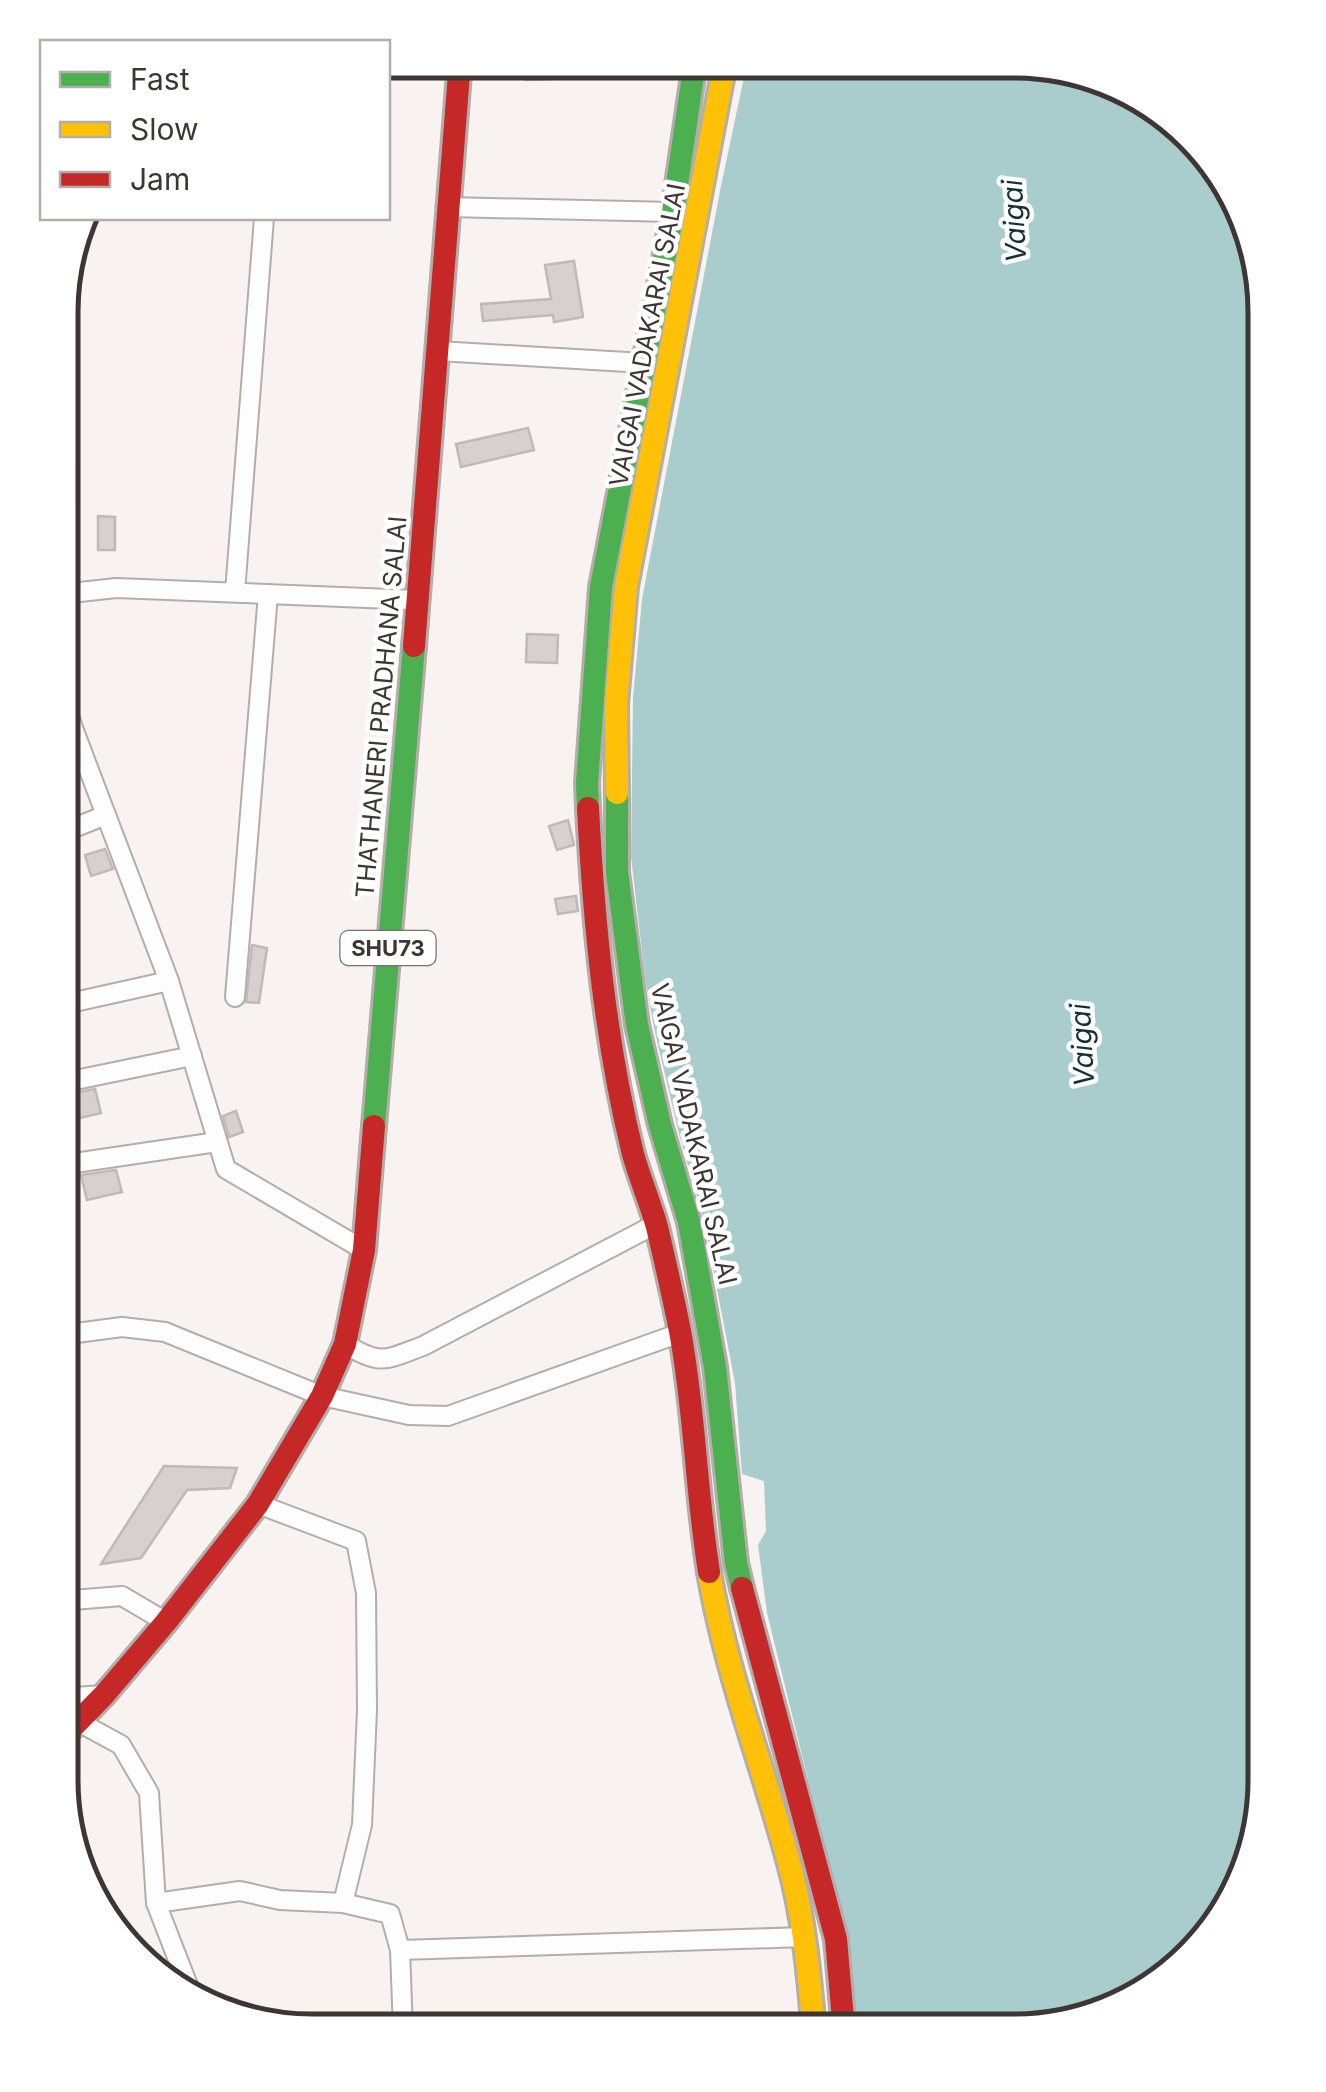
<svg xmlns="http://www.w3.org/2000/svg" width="1326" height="2092" font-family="Inter,sans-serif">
<rect width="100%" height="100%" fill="#f8f2f0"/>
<path fill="#a9cccc" d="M747,63L1063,65L1168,112L1247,216L1266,312L1265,1797L1214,1933L1110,2013L1015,2032H857L848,1942L767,1613L758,1545L766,1531L764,1481L742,1474L735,1383L704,1221L679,1134L654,1028L645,979L631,856L633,698L642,599L721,186Z"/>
<g fill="#d7d0cf" stroke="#bfb9b8" stroke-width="2.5">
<path d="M525,61L553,62L554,79L526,80Z"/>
<path d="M574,261L583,317L554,322L553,315L483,321L481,304L551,299L545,265Z"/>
<path d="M528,428L534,450L461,467L456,444Z"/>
<path d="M98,516L115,517V550H98Z"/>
<path d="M527,634L558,635L557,663L526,662Z"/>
<path d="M568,820L574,845L557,850L549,826Z"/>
<path d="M105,849L113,869L91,876L85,855Z"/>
<path d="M576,896L578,911L558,914L555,899Z"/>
<path d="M252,945L267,948L259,1003L246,1002Z"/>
<path d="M95,1089L101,1113L80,1118L74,1093Z"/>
<path d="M236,1111L243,1132L229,1137L223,1116Z"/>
<path d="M116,1170L122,1192L87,1200L81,1175Z"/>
<path d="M164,1466L237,1468L230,1488L187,1490L141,1558L101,1564Z"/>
</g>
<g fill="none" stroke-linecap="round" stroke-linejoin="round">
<defs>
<g id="street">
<path d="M448,207L673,212"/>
<path d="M438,351L644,363"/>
<path d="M235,592L264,218"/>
<path d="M62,594L116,588L416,600"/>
<path d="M62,692L73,728L169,981"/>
<path d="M61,833L106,815"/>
<path d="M235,997L268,594"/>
<path d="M61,1005L169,981L226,1169L364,1250"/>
<path d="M61,1083L192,1056"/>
<path d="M61,1165L217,1142"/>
<path d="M61,1335L122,1327L165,1332L322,1396L409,1415L448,1416L680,1333"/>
<path d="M345,1344C381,1366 385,1360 423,1346L656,1224"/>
<path d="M258,1504L356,1541L366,1593L367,1710L362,1825L343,1903"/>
<path d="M60,1601L122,1596L166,1622"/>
<path d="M60,1698L104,1695"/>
<path d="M77,1721L121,1745L149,1793L156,1903L191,1993"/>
<path d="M156,1903L240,1891L280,1900L343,1903L390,1914L400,1950L403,2030"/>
<path d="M400,1950L805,1937"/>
</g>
<g id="fast">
<path d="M617,793V872L637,1025L660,1125L689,1222L715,1367L736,1563L742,1588"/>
<path d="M588,808L587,783L601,587L673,212L695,62"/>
<path d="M374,1126L414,646"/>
</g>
<g id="slow">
<path d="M617,793L616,704L626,587L725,63"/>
<path d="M709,1572C726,1672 763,1766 789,1863C804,1918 809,1974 814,2031"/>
</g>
<g id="jam">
<path d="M414,646L460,61"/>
<path d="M588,808C594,924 605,1041 633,1154C640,1179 650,1202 657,1227C665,1261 673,1296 680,1331C695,1411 696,1492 709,1572"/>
<path d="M742,1588L836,1939L844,2031"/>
<path d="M60,1740L104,1695L166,1622L258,1504L322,1396L345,1344L364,1250L374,1126"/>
</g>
</defs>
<use href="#street" stroke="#b4aeab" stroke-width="22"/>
<use href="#fast" stroke="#b4aeab" stroke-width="28"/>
<use href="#slow" stroke="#b4aeab" stroke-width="28"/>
<use href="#jam" stroke="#b4aeab" stroke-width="28"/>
<use href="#street" stroke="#fefdfd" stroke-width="18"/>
<use href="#fast" stroke="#4caf50" stroke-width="22"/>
<use href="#slow" stroke="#ffc107" stroke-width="22"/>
<use href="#jam" stroke="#c62828" stroke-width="22"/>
</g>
<g text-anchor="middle" stroke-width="9" stroke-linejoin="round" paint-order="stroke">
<rect fill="#fff" stroke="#777270" stroke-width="2.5" x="340.5" y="931" width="95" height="34" rx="8"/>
<g font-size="22" font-weight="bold" fill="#3d3633">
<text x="388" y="956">SHU73</text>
</g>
<g font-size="25" fill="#3d3633" stroke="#fff">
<text transform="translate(647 335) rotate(-79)" y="9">VAIGAI VADAKARAI SALAI</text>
<text transform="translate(381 707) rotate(-85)" y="9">THATHANERI PRADHANA SALAI</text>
<text transform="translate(694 1134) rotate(77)" y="9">VAIGAI VADAKARAI SALAI</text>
</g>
<g font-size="28" font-style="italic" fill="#143030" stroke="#fff">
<text transform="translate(1014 221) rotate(-93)" y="10">Vaigai</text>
<text transform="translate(1082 1045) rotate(-93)" y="10">Vaigai</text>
</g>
</g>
<path d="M0 0H1326V2092H0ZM312 78H1014A234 234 0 0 1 1248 312V1780A234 234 0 0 1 1014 2014H312A234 234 0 0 1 78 1780V312A234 234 0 0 1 312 78Z" fill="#fff" fill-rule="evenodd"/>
<path fill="none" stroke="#3d3633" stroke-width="5" d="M312 78H1014A234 234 0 0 1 1248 312V1780A234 234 0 0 1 1014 2014H312A234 234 0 0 1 78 1780V312A234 234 0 0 1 312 78Z"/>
<rect x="40" y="40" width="350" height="180" fill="#ffffff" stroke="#b1afad" stroke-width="2.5"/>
<rect x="60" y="72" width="50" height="15" fill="#4caf50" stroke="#b1afad" stroke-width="2.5"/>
<text x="130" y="90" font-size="30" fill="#3d3633">Fast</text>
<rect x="60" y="122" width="50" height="15" fill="#ffc107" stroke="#b1afad" stroke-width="2.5"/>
<text x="130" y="140" font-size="30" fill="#3d3633">Slow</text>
<rect x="60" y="172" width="50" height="15" fill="#c62828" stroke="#b1afad" stroke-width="2.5"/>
<text x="130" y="190" font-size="30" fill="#3d3633">Jam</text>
</svg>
